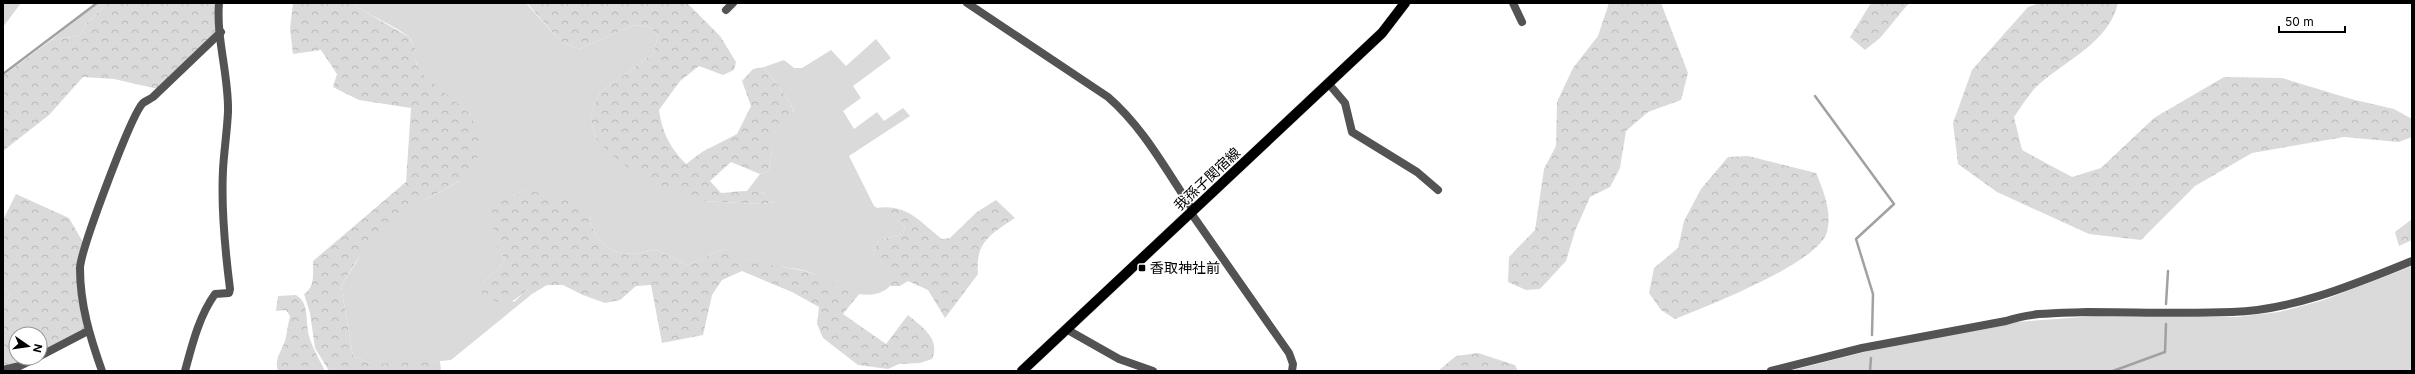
<svg xmlns="http://www.w3.org/2000/svg" width="2415" height="374" font-family="Inter,'Noto Sans JP',sans-serif">
<defs>
<pattern id="forest-crowns" width="20" height="18" patternUnits="userSpaceOnUse"><rect width="20" height="18" fill="#dadada"/><path d="M2 6a3 3 0 1 1 6 0M12 15a3 3 0 1 1 6 0" fill="none" stroke="#b9b9b9"/></pattern>
</defs>
<rect width="100%" height="100%" fill="#fff"/>
<g fill="#dadada">
<path d="M3,3H21L3,27Z"/>
<path d="M98,3H108L87,23L79,36L51,40Z"/>
<path d="M356,3H526L561,42L579,49L634,25L649,27L658,36L653,54L599,93L590,117L596,138L699,201L762,204L775,202L764,193L747,191L760,174L769,171L772,150V135L794,112L790,102L764,67L784,60L794,68H802L831,50L846,66L876,39L891,58L853,86L861,98L843,111L854,129L877,112L884,121L903,108L910,116L849,156L874,206L905,226L903,234L878,240L873,255L896,273C890,301 859,297 838,288C827,283 820,275 806,271C788,266 767,267 749,261C741,258 732,253 724,249L687,265L655,249C623,261 592,250 590,213L526,191L502,200L494,241L505,259L500,267L483,282L514,302L527,290L532,294L451,360L408,364H371L353,356L341,286C354,266 367,243 385,227C407,208 435,195 460,181L471,115C456,102 424,82 417,65C413,56 416,47 410,38C404,31 368,14 357,7Z"/>
<path d="M2412,266V371H1789L1916,339L1989,324L2096,316L2237,317L2279,312L2324,300Z"/>
<path d="M3,285L10,295L3,304Z"/>
</g>
<g fill="url(#forest-crowns)">
<path d="M108,3H224L218,8L220,31L158,89L114,79L83,77L49,115L3,151V76L51,40L79,36L87,23Z"/>
<path d="M293,3H356L357,7L409,37L415,48L416,64L424,75L471,115L479,139L477,160L460,181L425,200L385,227L355,263L341,286L353,356L371,364L440,361L441,371H329L315,348L310,313L304,294C315,287 313,274 313,261L406,182L411,108L359,100L333,87L337,74L321,50L293,54L290,29Z"/>
<path d="M527,3H687L720,36L736,62L734,70L723,75L699,66L680,81L659,110C662,132 670,148 686,164L702,152L737,134L751,106L742,81L753,69L764,67L790,102L794,113L772,135V150L769,171L760,174L731,162L710,181L721,193C739,192 764,186 775,202L762,204L699,201L643,179L609,153L596,138L590,117L599,93L653,54L658,36L649,27L634,25L579,49L561,42Z"/>
<path d="M1609,3H1661L1688,73L1681,100L1648,112L1626,131L1620,168L1610,187L1590,197L1575,231L1566,261L1540,289L1526,290L1508,282L1509,257L1535,230L1544,169L1556,146L1557,102L1573,68L1598,36Z"/>
<path d="M1871,3H1909L1880,38L1865,50L1850,37Z"/>
<path d="M2040,3H2118C2109,43 2064,61 2036,87C2028,96 2021,107 2014,117L2022,150L2072,177L2101,168L2154,118L2224,77L2282,78L2351,99L2394,109L2412,119V137L2399,142L2344,137L2252,153L2195,186L2141,240L2089,234L1997,192L1958,164L1953,123L1972,70L2028,7Z"/>
<path d="M1748,156L1816,173C1824,192 1832,211 1827,232C1819,263 1705,307 1675,319L1661,310L1649,293L1654,268L1678,248L1684,221L1701,189L1728,157Z"/>
<path d="M526,191C550,194 572,196 590,213C592,250 623,261 655,249L687,265L724,249L749,261L805,271L822,277L838,288L860,293L843,314L886,344L908,315C922,327 941,339 932,359L920,363L899,364L888,369L858,365L823,338L817,324L819,307L792,292L742,271L722,280L712,295L703,335L662,343L651,285L636,286L620,300L605,303L583,295L563,285H547L532,294L527,290C509,306 503,306 482,295L483,282L500,267L505,259L494,242L492,210L501,200Z"/>
<path d="M16,194L69,218L84,244L80,260L86,330L40,355V334H16V358H33L3,369V304L10,295L3,285V220Z"/>
<path d="M996,200L1015,218C991,234 975,242 978,274L945,318L928,290L908,281L900,286H890L895,273L873,255L878,240L903,234L905,226L876,208C907,203 920,222 942,239L950,238L977,212Z"/>
<path d="M2412,219V240L2399,246L2395,232Z"/>
<path d="M296,295C310,303 305,322 309,336C313,349 319,359 325,371H278C274,359 281,352 285,341C287,333 288,324 290,316L286,310L276,311L278,296Z"/>
<path d="M1478,353L1515,365L1518,371H1438L1456,356Z"/>
</g>
<g fill="none" stroke-linecap="round" stroke-linejoin="round">
<g stroke="#a1a1a1" stroke-width="2.5">
<path d="M3,74L97,3"/>
<path d="M1815,96L1894,204L1856,239L1873,294L1872,335"/>
<path d="M2166,304L2168,271"/>
<path d="M1870,371L1871,358"/>
<path d="M2113,371L2165,352L2166,324"/>
</g>
<defs>
<path id="primary" d="M1022,371L1382,33L1405,3"/>
</defs>
<use href="#primary" stroke="#dbdbdb" stroke-width="11"/>
<g stroke="#535353" stroke-width="8">
<path d="M967,3L1108,97C1144,128 1167,172 1193,210"/>
<path d="M1513,3L1522,22"/>
<path d="M726,10L733,3"/>
<path d="M1328,83L1345,103L1352,132L1417,172L1438,190"/>
<path d="M1191,213L1289,353L1293,364L1292,371"/>
<path d="M1066,329L1119,359L1153,371"/>
<path d="M40,356L88,331"/>
<path d="M3,370L20,366L36,358"/>
<path d="M102,371C90,337 80,305 80,268C81,249 131,115 143,103C146,101 150,99 153,97L221,32"/>
<path d="M185,371C192,345 199,316 215,294L229,293L230,289C225,250 221,209 223,170C224,151 227,132 228,112C229,76 216,39 219,3"/>
<path d="M1771,371L1862,348L2006,321C2032,312 2059,313 2087,312C2135,312 2184,314 2232,312C2294,310 2355,284 2412,261"/>
</g>
<use href="#primary" stroke="#000" stroke-width="10"/>
</g>
<rect fill="#000" stroke="#fff" stroke-width="1.5" x="1138" y="264" width="8" height="8" rx="2"/>
<g text-anchor="middle" stroke-width="3" stroke-linejoin="round" paint-order="stroke">
<g font-size="14" fill="#000" stroke="#fff">
<text transform="translate(1207 179) rotate(-43)" y="5">我孫子関宿線</text>
</g>
<g font-size="14" fill="#000" stroke="#fff" text-anchor="start">
<text x="1150" y="273">香取神社前</text>
</g>
</g>
<rect width="2415" height="374" fill="none" stroke="#000000" stroke-width="8"/>
<g transform="translate(28 346) rotate(103)"><circle r="19" fill="#ffffff" stroke="#999999"/>
<path d="M0-3L7 15L0 10L-7 15Z" fill="#000000"/>
<text y="-6" font-size="11" font-weight="bold" text-anchor="middle" fill="#000000">N</text>
</g>
<path d="M2279 26v6h66v-6" fill="none" stroke="#000000" stroke-width="2"/>
<text x="2285" y="26" font-size="12" fill="#000000" stroke="#ffffff" stroke-width="3" paint-order="stroke">50 m</text>
</svg>
